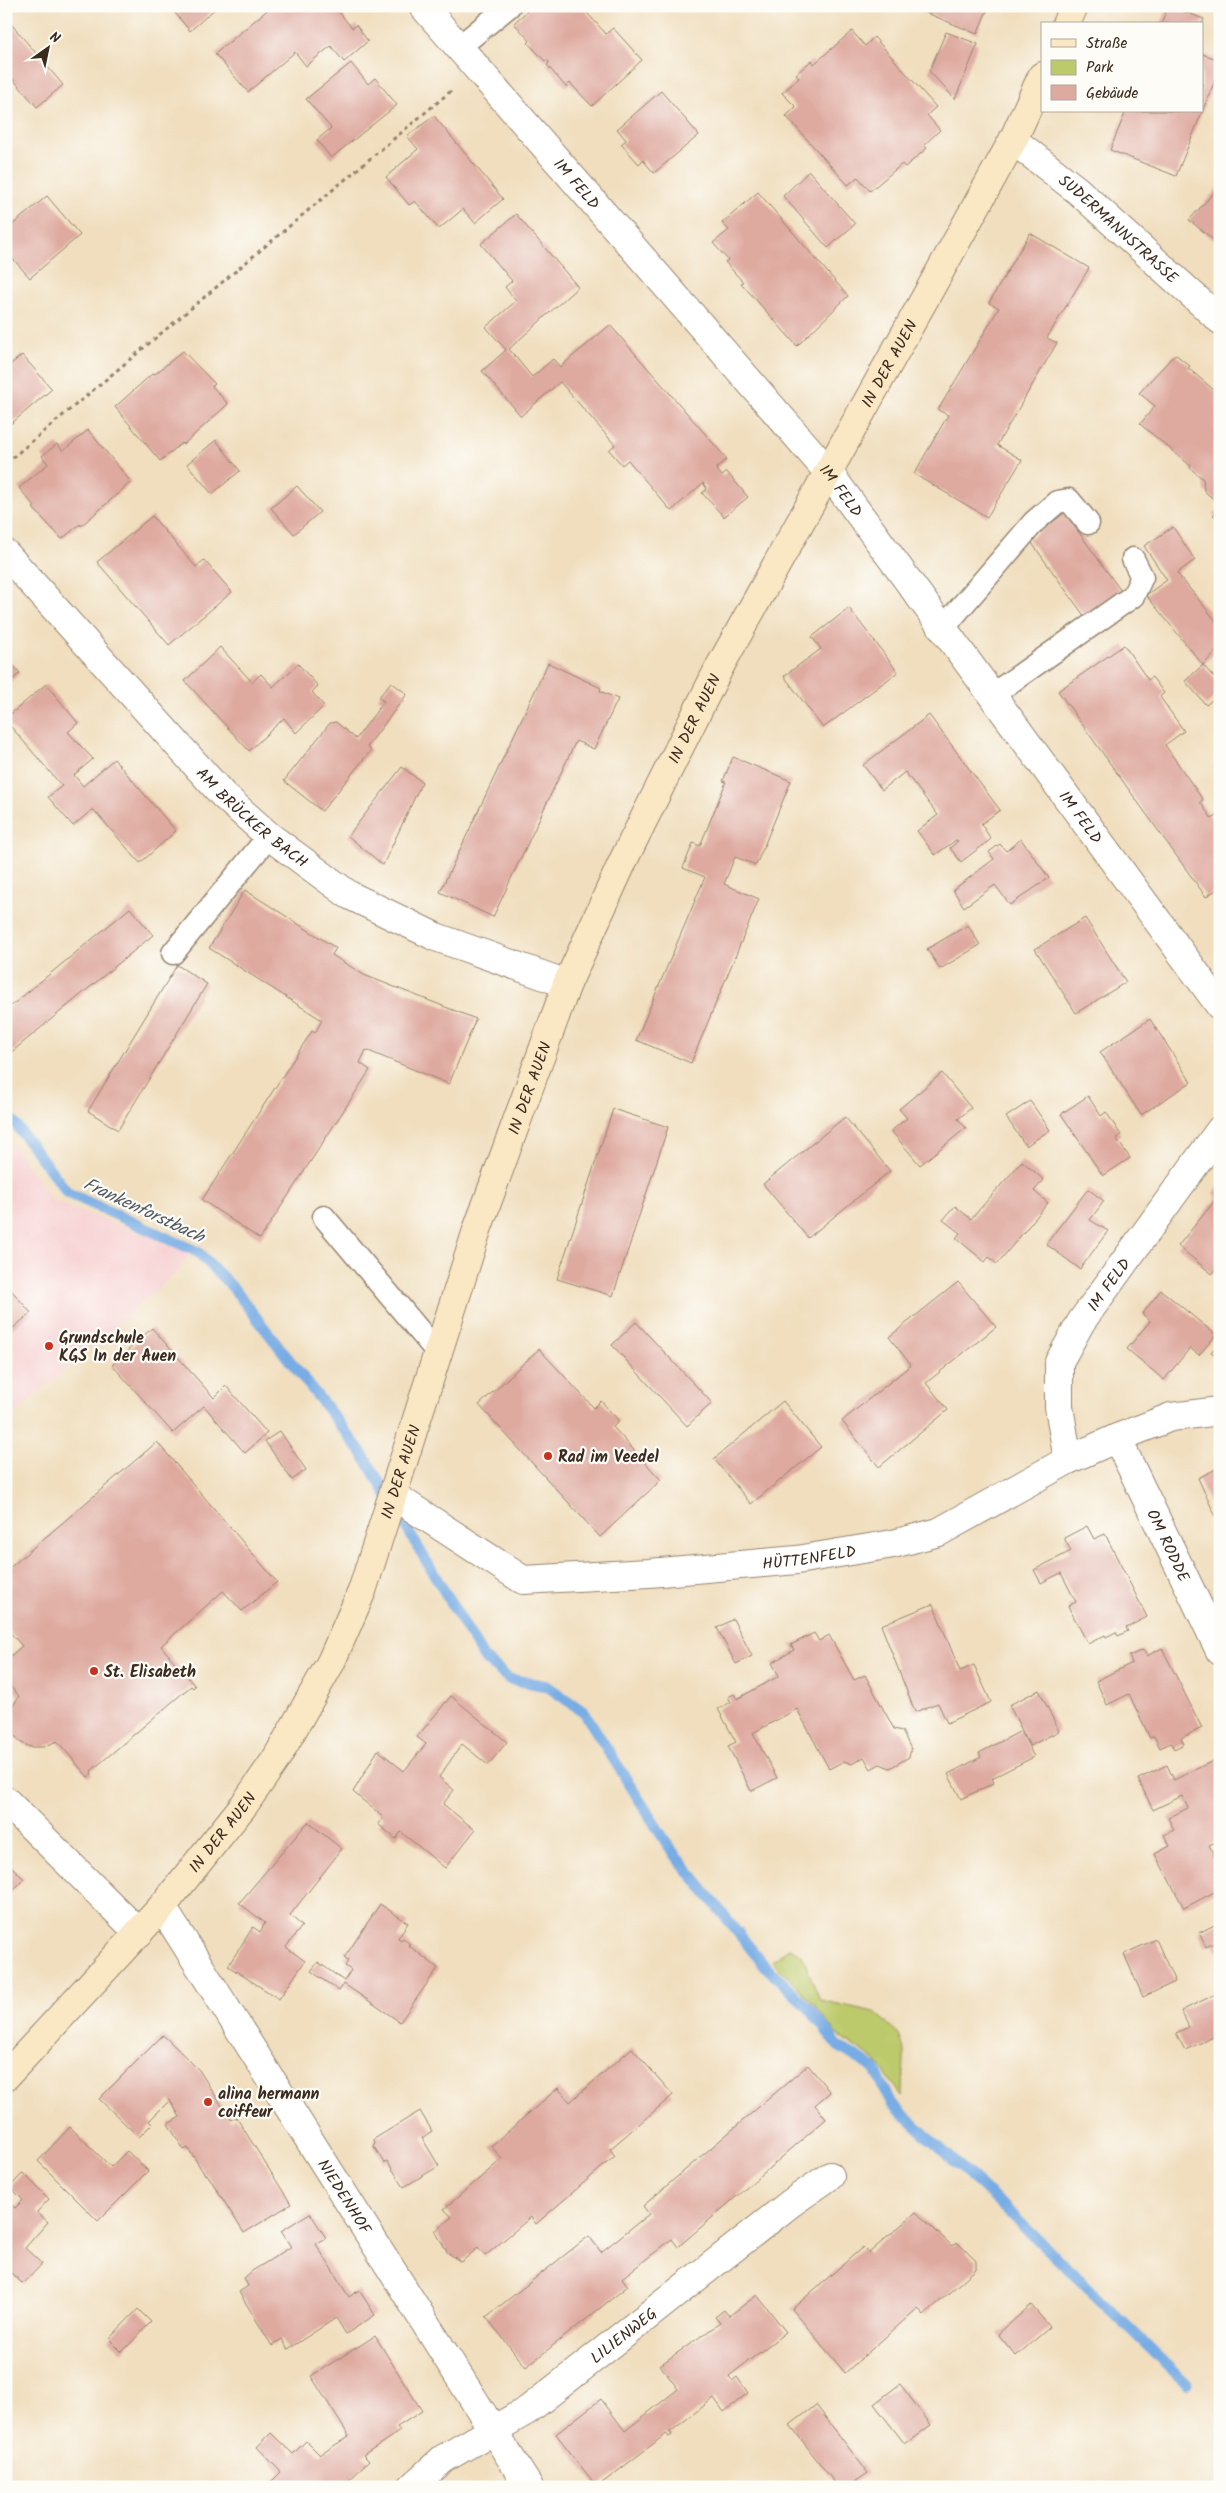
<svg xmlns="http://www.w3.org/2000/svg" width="1226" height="2493" font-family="Kalam,sans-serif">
<rect width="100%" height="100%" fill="#fdfcf7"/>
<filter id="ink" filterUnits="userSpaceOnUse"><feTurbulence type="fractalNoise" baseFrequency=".02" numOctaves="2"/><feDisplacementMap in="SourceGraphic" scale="10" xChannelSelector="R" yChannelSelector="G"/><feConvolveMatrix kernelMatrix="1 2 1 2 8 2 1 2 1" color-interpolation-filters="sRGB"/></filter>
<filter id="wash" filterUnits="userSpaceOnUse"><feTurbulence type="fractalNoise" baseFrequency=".0096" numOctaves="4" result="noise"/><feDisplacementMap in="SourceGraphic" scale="20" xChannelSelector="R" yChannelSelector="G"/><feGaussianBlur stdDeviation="1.12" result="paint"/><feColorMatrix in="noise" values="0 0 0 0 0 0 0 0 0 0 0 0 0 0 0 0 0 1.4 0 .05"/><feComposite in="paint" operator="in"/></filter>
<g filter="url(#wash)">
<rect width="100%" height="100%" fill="#f0debe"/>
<path fill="#f7cfd1" d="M6,1136L53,1201L190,1251L178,1271L6,1421Z"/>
<path fill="#bdca6c" stroke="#7c7a45" d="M790,1948L802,1955L820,2000L874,2012L899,2034L904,2050L903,2097L876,2061L835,2033L814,2004L772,1961Z"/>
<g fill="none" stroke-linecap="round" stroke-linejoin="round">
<path stroke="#77ace4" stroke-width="11" d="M6,1112L68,1193L198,1252L234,1289L362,1453L484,1658L509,1679L547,1686L584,1712L669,1847L764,1965L809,2008L838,2046L874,2068L892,2104L1003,2206L1187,2384"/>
</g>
<g id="blocks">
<g fill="#dea99f">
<path d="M169,6H218L190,31Z"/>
<path d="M272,6H334L352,28L356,25L368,41L344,62L331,46L306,66L295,52L248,92L215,54Z"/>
<path d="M533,6H569L574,11L581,6L606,34L613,28L642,60L592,106L570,83L566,87L547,65L549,63L547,59L545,61L528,43L530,41L514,23Z"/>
<path d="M910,6H989L977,34Z"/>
<path d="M1168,6L1204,19L1202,24H1161Z"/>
<path d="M6,18L63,85L37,107L6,71Z"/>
<path d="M852,31L865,46L874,37L936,107L927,115L940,130L924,145L927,148L905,167L902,164L870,191L858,177L848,185L786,116L796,107L782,93L799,78L796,74L812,60L814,64Z"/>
<path d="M946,32L978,44L955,99L929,71Z"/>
<path d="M1202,54L1220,60V68L1176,176L1110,150L1126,111H1202Z"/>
<path d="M351,63L368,84L375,78L397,105L331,158L317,140L331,128L306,99Z"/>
<path d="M661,91L699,135L654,173L643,160L639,164L621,144L626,140L617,129Z"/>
<path d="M434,116L503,199L475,223L463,209L439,229L415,201L409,205L386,177L418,149L407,136Z"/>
<path d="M809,171L855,224L828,248L783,196Z"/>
<path d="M1220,186V245L1189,220Z"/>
<path d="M758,192L848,296L797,346L741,283L743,282L725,262L728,260L713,243L729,230L722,223Z"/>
<path d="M47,196L80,235L30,278L6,251V230Z"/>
<path d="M516,214L578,287L509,349L532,377L553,359L560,367L610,325L727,459L716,469L722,476L727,472L748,497L724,517L702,493L707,489L703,483L671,511L628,460L622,465L609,450L615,445L560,382L521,416L482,371L506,350L486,327L516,301L505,287L512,281L481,244Z"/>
<path d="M1030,233L1089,268L1047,338L1057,343L997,445L1022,460L987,517L914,474L948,415L938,410L999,308L989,303Z"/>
<path d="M183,351L215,384L212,386L228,404L183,445L182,443L160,461L115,407L153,373L155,374Z"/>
<path d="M1175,354L1190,366L1188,368L1220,395V504L1204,491L1203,479L1190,468L1191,466L1140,424L1155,406L1139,393Z"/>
<path d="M22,355L52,389L6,428V368Z"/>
<path d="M88,430L131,482L81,526L80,524L62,539L33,508L35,507L19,488L48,464L42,456L57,444L63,451Z"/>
<path d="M216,440L240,471L212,494L187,464Z"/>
<path d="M297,486L320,512L294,534L271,508Z"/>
<path d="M1220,508V520L1213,515Z"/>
<path d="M1065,513L1121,591L1085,617L1029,539Z"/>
<path d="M152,516L196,567L204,560L232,592L169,645L97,562Z"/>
<path d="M1173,527L1195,560L1177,573L1220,626V647L1203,665L1146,595L1167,580L1144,546Z"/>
<path d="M849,608L898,672L823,728L784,676L821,649L812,637Z"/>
<path d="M1124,645L1148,680L1152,677L1164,693L1160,697L1184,731L1165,745L1203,800L1200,802L1212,819L1220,814V887L1206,897L1058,691Z"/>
<path d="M220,647L252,682L261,674L273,687L298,664L318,686L312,692L324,706L296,733L284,718L249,751L185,681Z"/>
<path d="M6,657L20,673L6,685Z"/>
<path d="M548,663L601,688L600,691L618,699L594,749L576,741L493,917L440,892Z"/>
<path d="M1203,665L1220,684V693L1206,705L1185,681Z"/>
<path d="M391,682L407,694L367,747L371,750L322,811L284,781L330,723L336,722L356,739L384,701L378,698Z"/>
<path d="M46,684L78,723L68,732L93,759L74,775L83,786L114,759L176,831L140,863L93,809L73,826L48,797L62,786L6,721V718Z"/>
<path d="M929,715L1000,810L981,824L991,839L961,862L950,848L958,841L956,840L935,855L917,831L938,815L905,772L882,790L863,765Z"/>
<path d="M733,757L791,781L756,865L735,857L724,884L759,899L691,1063L636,1040L705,877L683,868L693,843L700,846L726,782L723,781Z"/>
<path d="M402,767L422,782L383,865L348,836Z"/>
<path d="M1021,839L1049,878L1010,905L995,885L964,907L953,890L994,859L989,852L1000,844L1006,851Z"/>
<path d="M245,890L336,948L332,955L364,975L476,1019L449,1084L366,1050L360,1063L370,1070L260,1239L202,1200L312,1031L315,1033L322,1020L209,948Z"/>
<path d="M130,908L153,935L8,1055L6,1010Z"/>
<path d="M1085,918L1126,982L1076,1013L1035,949Z"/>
<path d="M968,925L980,945L940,969L927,949Z"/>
<path d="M177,965L207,984L118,1130L88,1111Z"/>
<path d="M1150,1019L1191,1082L1141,1115L1100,1052Z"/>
<path d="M942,1073L971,1108L958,1119L966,1128L920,1165L891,1131L907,1118L899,1109Z"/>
<path d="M1088,1096L1101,1116L1106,1112L1121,1135L1116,1138L1130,1158L1103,1176L1061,1114Z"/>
<path d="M1030,1101L1050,1130L1026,1146L1006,1117Z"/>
<path d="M613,1109L668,1127L613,1296L557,1279Z"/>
<path d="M845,1117L890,1171L808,1238L763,1184Z"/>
<path d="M1022,1161L1044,1180L1034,1191L1048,1203L997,1264L989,1257L985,1262L956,1238L960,1233L943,1220L955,1206L971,1219Z"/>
<path d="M1220,1186V1265L1212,1274L1178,1246L1217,1198L1214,1192Z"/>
<path d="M1088,1189L1104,1201L1090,1220L1108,1231L1080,1269L1046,1244Z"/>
<path d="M958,1282L996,1327L926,1383L948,1410L879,1467L842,1421L911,1365L889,1337Z"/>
<path d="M6,1284L31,1313L6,1334Z"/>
<path d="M1161,1290L1216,1335L1199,1355L1190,1348L1164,1380L1127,1349L1150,1321L1142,1314Z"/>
<path d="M636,1322L712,1403L687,1426L612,1345Z"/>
<path d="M152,1328L214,1398L226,1386L267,1433L245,1453L204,1406L173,1433L112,1365Z"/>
<path d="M1220,1342V1359L1211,1352Z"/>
<path d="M539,1349L594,1408L601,1401L619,1421L613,1427L661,1480L600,1537L479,1405Z"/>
<path d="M783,1401L821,1447L751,1504L714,1459Z"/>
<path d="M280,1431L306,1470L292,1480L265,1441Z"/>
<path d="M157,1442L277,1582L242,1611L223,1591L161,1646L195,1686L193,1688L191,1686L91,1771L92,1774L88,1777L57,1741L43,1747H30L20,1742L12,1732L9,1712L19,1696L6,1682V1660L22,1646L6,1628V1571Z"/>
<path d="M1220,1467V1526L1198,1478Z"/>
<path d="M1087,1526L1094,1539L1105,1534L1147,1617L1126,1628L1128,1631L1118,1636L1116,1632L1106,1637L1105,1635L1088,1644L1068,1606L1076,1602L1061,1573L1041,1583L1034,1570L1071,1551L1064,1538Z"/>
<path d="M933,1604L960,1671L974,1665L991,1702L947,1723L938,1703L915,1712L881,1625Z"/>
<path d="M733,1619L752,1656L736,1664L717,1628Z"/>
<path d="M814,1633L819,1641L829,1635L854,1680L865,1675L894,1729L902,1731L911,1749L909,1757L890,1768L880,1764L871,1769L864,1757L852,1764L844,1761L829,1769L797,1709L753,1733L777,1778L751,1791L728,1746L736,1742L718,1709L731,1702L728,1697L734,1694L737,1699L779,1676L772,1663L794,1650L791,1645Z"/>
<path d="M1162,1648L1202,1728L1181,1738L1184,1744L1174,1749L1171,1743L1160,1748L1154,1736L1150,1738L1129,1694L1107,1705L1096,1681L1132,1663L1129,1656L1143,1650L1147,1656Z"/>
<path d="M1039,1690L1059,1731L1030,1746L1009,1705Z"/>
<path d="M451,1696L507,1742L488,1765L462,1744L439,1777L454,1790L443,1804L475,1830L445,1868L401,1832L396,1839L378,1824L383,1817L353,1792L378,1750L404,1771L426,1744L417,1737Z"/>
<path d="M1021,1731L1034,1757L992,1778L994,1783L961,1799L948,1774L981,1757L979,1753Z"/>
<path d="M1217,1759L1220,1765V1840L1209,1845L1220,1867V1889L1184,1908L1155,1854L1170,1846L1164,1835L1174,1830L1168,1818L1188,1808L1182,1796L1153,1810L1138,1779L1167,1765L1174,1780Z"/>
<path d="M308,1822L342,1849L290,1915L302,1926L286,1947L305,1961L279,1999L228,1966L253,1927L260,1932L265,1923L239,1903Z"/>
<path d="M6,1856L11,1861L8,1863L24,1879L6,1898Z"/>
<path d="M380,1904L408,1923L398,1938L401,1940L403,1938L410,1944L408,1945L438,1968L400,2022L344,1984L339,1991L311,1971L318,1962L344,1981L351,1970L345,1966L348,1961L344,1958Z"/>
<path d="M1220,1922V1956L1214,1943L1206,1947L1199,1933Z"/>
<path d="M1156,1939L1175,1982L1143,1997L1124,1954Z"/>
<path d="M1220,1992V2034L1185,2050L1176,2033L1189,2027L1181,2011Z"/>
<path d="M163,2035L199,2070L231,2120L236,2117L291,2204L244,2233L207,2174L205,2175L188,2148L184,2150L168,2124L180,2117L170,2100L149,2121L152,2124L139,2137L99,2099Z"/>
<path d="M632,2048L673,2095L610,2149L615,2156L536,2224L531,2217L485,2256L478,2248L461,2262L448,2253L435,2231L452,2217L444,2209L502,2159L491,2146L558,2088L570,2102Z"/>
<path d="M808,2065L830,2092L815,2105L826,2119L678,2247L672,2239L622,2278L628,2286L526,2367L486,2317L589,2236L601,2252L649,2214L643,2206Z"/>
<path d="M420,2111L432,2131L422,2138L439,2166L404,2187L387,2161L384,2163L373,2145L375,2143L374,2139Z"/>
<path d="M70,2127L111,2167L127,2151L148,2171L98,2221L38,2161Z"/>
<path d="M23,2173L49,2199L37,2212L48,2222L25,2248L42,2264L23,2284L6,2268V2200L15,2208L23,2200L10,2187Z"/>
<path d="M916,2212L952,2246L958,2243L976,2261V2269L924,2315L918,2308L845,2373L792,2309L863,2247L869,2253Z"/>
<path d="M310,2213L326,2238L316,2244L349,2297L359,2290L375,2315L346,2334L336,2318L288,2349L282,2339L272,2346L239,2292L248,2286L244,2278L252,2271L291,2247L281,2231Z"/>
<path d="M757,2295L786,2332L729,2376L732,2381L737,2377L748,2393L724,2412L714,2398L670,2432L672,2435L669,2437L666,2434L597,2487L556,2434L601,2399L625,2431L678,2389L660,2365L720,2323L715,2317L724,2310L729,2316Z"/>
<path d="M1031,2305L1050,2327L1016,2356L998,2334Z"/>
<path d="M138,2309L151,2322L122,2352L109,2339Z"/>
<path d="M375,2336L422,2411L397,2427L400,2431L363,2455L369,2461L342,2487H324L317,2480L310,2487H266L281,2472L257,2447L271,2433L293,2454L306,2441L320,2455L349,2436L311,2376Z"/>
<path d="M900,2384L931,2425L905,2444L874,2404Z"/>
<path d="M816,2405L868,2473L852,2484L854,2487H838L790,2425Z"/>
</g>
</g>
</g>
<g filter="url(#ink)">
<use href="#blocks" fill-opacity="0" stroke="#96846e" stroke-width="1"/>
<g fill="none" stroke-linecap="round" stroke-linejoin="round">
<defs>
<g id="lane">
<path d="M459,47L509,6"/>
<path d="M943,628L1034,522L1057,502L1069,500L1088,523"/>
<path d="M992,695L1133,596L1142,577L1133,559"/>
<path d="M173,953L269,836"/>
<path d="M324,1217L438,1353"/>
</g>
<g id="street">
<path id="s1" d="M423,6L829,473L1220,1006"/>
<path id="s2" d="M1013,140L1077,190L1220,320"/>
<path id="s3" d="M6,554L223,795L269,836L349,895L436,937L567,984"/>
<path id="s4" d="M1117,1438L1220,1651"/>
<path id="s5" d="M1068,1460L1059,1407V1362L1081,1322L1220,1130"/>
<path id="s6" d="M394,1496L523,1580L649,1573L797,1560L893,1544L939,1532L1068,1460L1117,1438L1171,1417L1220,1411"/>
<path d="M6,1801L139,1933"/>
<path id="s7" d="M162,1907L529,2487"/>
<path id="s8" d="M412,2487L443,2459L528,2410L791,2203L830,2176"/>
</g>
<g id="secondary">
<path d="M1066,24L1074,6"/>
<path id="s9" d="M6,2076L162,1907L244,1805L276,1759L331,1662L362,1591L477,1230L567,984L624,859L719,668L1013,140L1042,76"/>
</g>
</defs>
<use href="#lane" stroke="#96846e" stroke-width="25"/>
<use href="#street" stroke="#96846e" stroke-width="30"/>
<use href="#secondary" stroke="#96846e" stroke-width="30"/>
<path stroke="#96846e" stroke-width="3" stroke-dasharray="4 4" stroke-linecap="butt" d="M6,463L451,91"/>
<use href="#lane" stroke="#fff" stroke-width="22"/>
<use href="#street" stroke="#fff" stroke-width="28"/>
<use href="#secondary" stroke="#fae7c3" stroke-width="28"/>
</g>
</g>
<g fill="#c8321e" stroke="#fdfcf7" stroke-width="2">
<circle cx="49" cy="1346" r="5"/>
<circle cx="548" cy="1456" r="5"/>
<circle cx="94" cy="1671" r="5"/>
<circle cx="208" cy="2102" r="5"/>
</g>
<g text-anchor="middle" stroke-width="4.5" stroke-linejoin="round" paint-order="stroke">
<g font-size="16" fill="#3b2a1e" stroke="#fdfcf7">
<text dy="6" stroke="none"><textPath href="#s1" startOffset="235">IM FELD</textPath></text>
<text dy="6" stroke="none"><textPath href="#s2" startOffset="138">SUDERMANNSTRASSE</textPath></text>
<text dy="6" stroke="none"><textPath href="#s9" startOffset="1946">IN DER AUEN</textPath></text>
<text dy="6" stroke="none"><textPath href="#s1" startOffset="640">IM FELD</textPath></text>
<text dy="6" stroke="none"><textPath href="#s9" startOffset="1541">IN DER AUEN</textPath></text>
<text dy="6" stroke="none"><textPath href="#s3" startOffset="361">AM BRÜCKER BACH</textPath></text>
<text dy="6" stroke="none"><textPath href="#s1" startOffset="1045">IM FELD</textPath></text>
<text dy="6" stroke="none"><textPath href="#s9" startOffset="1136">IN DER AUEN</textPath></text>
<text dy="6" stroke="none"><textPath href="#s5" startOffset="191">IM FELD</textPath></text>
<text dy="6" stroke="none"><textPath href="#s9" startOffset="731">IN DER AUEN</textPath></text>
<text dy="6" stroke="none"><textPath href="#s4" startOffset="119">OM RODDE</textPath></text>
<text dy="6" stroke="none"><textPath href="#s6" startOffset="441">HÜTTENFELD</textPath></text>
<text dy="6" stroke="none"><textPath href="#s9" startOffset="326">IN DER AUEN</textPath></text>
<text dy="6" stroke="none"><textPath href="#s7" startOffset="342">NIEDENHOF</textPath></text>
<text dy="6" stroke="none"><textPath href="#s8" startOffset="261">LILIENWEG</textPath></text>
</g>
<g font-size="16" font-weight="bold" fill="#3b2a1e" stroke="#fdfcf7" text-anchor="start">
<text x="59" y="1343">Grundschule<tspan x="59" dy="18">KGS In der Auen</tspan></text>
<text x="558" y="1462">Rad im Veedel</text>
<text x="104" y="1677">St. Elisabeth</text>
<text x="218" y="2099">alina hermann<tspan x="218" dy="18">coiffeur</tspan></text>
</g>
<g font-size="18" font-style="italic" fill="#505863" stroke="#fdfcf7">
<text transform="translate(144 1210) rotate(25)" y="6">Frankenforstbach</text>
</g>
</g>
<rect width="1226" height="2493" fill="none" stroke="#fdfcf7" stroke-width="25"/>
<rect x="1041" y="22" width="162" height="90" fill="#fdfcf7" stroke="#afa8a0"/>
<rect x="1051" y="39" width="25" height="8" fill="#fae7c3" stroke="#afa8a0"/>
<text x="1086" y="48" font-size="15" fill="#3b2a1e">Straße</text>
<rect x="1051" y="60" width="25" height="15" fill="#bdca6c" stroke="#afa8a0"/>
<text x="1086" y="72" font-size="15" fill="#3b2a1e">Park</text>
<rect x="1051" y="85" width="25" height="15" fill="#dea99f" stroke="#afa8a0"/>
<text x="1086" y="98" font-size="15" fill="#3b2a1e">Gebäude</text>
<g transform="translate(48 48) rotate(33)" stroke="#fdfcf7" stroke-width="4" paint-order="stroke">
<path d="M0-4L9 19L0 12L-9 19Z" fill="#3b2a1e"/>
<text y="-8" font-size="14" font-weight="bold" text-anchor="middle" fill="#3b2a1e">N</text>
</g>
</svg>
